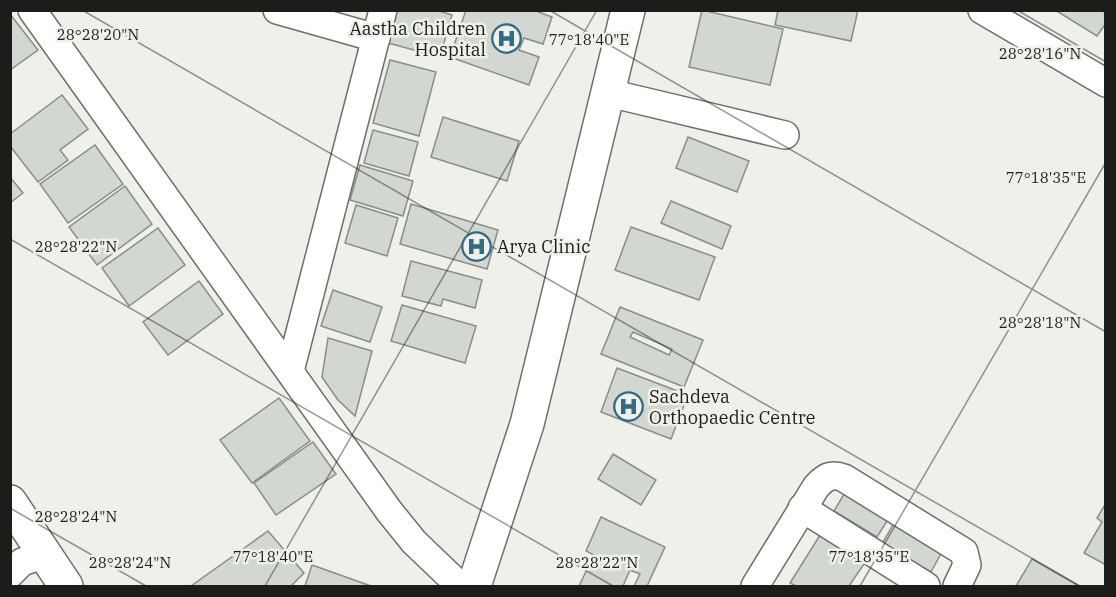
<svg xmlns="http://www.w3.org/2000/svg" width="1116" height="597" font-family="'IBM Plex Serif',serif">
<rect width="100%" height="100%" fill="#eff0e9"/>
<g fill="#d3d7d1" stroke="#8a8e88" stroke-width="1.5" fill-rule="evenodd">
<path d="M397,10H436L452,15L440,57L388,43Z"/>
<path d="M466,10H533L552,17L543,44L524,38L519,50L539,57L529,85L450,57Z"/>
<path d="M702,10L783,29L770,85L689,67Z"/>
<path d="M778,10H858L851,41L775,25Z"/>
<path d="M1055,10H1104L1106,23L1097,36Z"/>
<path d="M10,14L38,50L10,70Z"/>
<path d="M390,60L436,72L419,136L373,123Z"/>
<path d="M62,95L88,129L60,150L68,160L38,182L10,146V134Z"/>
<path d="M443,117L519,141L507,181L431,157Z"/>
<path d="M373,130L418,142L409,176L364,163Z"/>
<path d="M688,137L749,161L737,192L676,168Z"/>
<path d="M95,145L123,184L68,223L40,184Z"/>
<path d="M360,165L413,181L403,216L350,200Z"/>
<path d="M10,177L23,193L10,203Z"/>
<path d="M125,186L152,224L97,265L69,227Z"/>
<path d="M671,201L731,226L722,249L661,223Z"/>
<path d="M411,204L498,230L487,269L400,244Z"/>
<path d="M356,205L398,218L387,256L345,243Z"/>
<path d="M631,227L715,257L699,300L615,270Z"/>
<path d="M158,228L185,265L129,306L102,268Z"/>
<path d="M411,261L482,280L475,308L443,299L441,306L402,296Z"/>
<path d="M199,281L223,314L168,355L143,322Z"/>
<path d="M333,290L382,307L370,342L321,326Z"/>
<path d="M402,305L476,326L465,363L391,341Z"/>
<path d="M620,307L703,340L684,387L601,354ZM633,332L672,349L669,355L630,337Z"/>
<path d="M328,338L372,351L355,416L338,400L322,377Z"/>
<path d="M617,368L688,395L671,439L601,412Z"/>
<path d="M279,398L310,441L252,483L220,440Z"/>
<path d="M313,442L336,474L276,515L254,483Z"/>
<path d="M613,454L656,480L641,505L598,479Z"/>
<path d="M847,489L889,518L877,537L834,511Z"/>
<path d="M1106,503V565L1084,553L1102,522L1097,518Z"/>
<path d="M601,517L665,547L647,586H634L640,574L630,570L623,586H579L594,555L586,551Z"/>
<path d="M895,521L944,548L931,572L882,544Z"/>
<path d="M268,531L304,573L291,586H191Z"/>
<path d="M820,535L864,564L849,586H796L790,583Z"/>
<path d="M1032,559L1079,586H1016Z"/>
<path d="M312,565L371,586H305Z"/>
</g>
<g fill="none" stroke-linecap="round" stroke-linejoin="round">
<defs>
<g id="street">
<path d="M32,10L389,511L414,542L460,586"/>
<path d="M277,10L376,38"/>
<path d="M982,10L1106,83"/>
<path d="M609,93L785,135"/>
<path d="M290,371L383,10"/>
<path d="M802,508L926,586"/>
<path d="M10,574L22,562L45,554"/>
<path d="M755,586L816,487C825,477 831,473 844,478L964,552L967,565L957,586"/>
</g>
<g id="secondary">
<path d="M10,502L66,586"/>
<path d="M474,586L527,424L628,10"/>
</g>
</defs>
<use href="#street" stroke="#6f6f69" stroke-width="30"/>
<use href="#secondary" stroke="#6f6f69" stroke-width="36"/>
<use href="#street" stroke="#fff" stroke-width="27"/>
<use href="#secondary" stroke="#fff" stroke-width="33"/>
</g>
<path fill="none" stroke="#1c1c1a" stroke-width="1.5" stroke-opacity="0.45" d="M82,10L1080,586M549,10L1106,332M1017,10L1106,62M10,239L613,586M10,508L146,586M265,586L597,10M860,586L1106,162"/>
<defs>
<symbol id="hospital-ring" viewBox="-11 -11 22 22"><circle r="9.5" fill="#eff0e9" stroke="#306a83" stroke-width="1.5"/><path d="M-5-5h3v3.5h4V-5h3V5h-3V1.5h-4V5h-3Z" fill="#306a83"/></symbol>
</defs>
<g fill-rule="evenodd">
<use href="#hospital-ring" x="490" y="22" width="33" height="33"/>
<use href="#hospital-ring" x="460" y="230" width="33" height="33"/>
<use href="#hospital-ring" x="612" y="390" width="33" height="33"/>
</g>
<g text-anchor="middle" stroke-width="5" stroke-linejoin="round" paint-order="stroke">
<g font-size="18" fill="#1c1c1a" stroke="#eff0e9" text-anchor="start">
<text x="486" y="35" text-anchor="end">Aastha Children<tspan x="486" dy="21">Hospital</tspan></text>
<text x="497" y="253">Arya Clinic</text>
<text x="649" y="403">Sachdeva<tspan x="649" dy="21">Orthopaedic Centre</tspan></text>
</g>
</g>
<g font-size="15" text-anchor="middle" fill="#1c1c1a" stroke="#eff0e9" stroke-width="5" stroke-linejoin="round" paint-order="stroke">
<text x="98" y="40">28°28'20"N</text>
<text x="589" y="45">77°18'40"E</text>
<text x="1040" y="59">28°28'16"N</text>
<text x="1046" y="183">77°18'35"E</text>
<text x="76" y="252">28°28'22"N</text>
<text x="1040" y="328">28°28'18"N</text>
<text x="76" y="522">28°28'24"N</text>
<text x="273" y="562">77°18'40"E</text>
<text x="869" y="562">77°18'35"E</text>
<text x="130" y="568">28°28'24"N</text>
<text x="597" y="568">28°28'22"N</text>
</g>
<rect width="1116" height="597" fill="none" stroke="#1c1c1a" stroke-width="24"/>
</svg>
